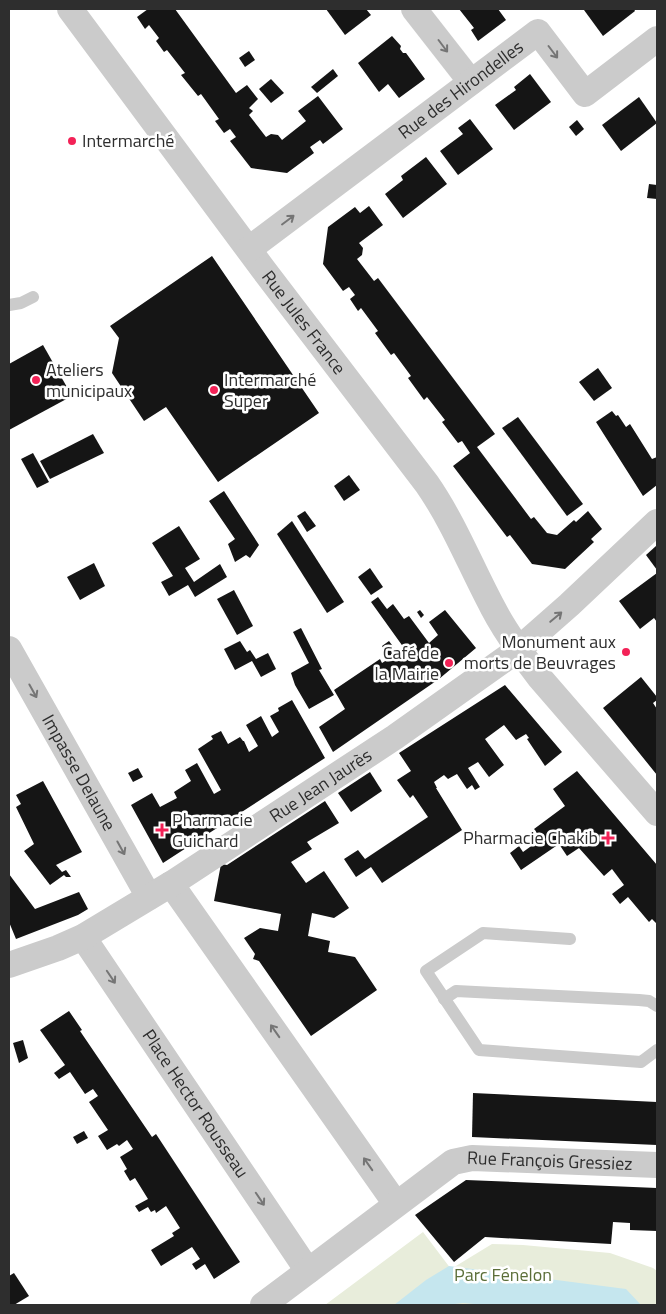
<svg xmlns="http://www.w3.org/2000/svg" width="666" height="1314" font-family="'Titillium Web',sans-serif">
<rect width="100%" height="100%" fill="#fff"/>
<path fill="#e8eddb" d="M423,1232L451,1269L492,1244L523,1245L610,1253L653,1268L657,1271V1305H325Z"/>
<path fill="#c5e6ee" d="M449,1266L626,1289L641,1305H485L463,1303L447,1305H394L426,1280Z"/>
<g fill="#151515">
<path d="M148,9H175L236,93L247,85L258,99L249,108L253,111L249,115L266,137L271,134L278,135L282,140L306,121L298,111L318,96L343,129L323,144L320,140L310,147L314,153L287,173L251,168L230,141L236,137L230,129L224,133L215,121L219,119L201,94L198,96L181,75L185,73L167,50L164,52L156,41L159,38L149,25L145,29L137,17Z"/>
<path d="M326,9H366L371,15L345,35Z"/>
<path d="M459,9H498L506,20L478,41L471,30L474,28Z"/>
<path d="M586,9H634L635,11L603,36L584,10Z"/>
<path d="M392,36L401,46L400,49L403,53H406L425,79L399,98L388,84L379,92L358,63Z"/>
<path d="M249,51L255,60L245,67L239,58Z"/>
<path d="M333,69L338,76L317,93L311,87Z"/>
<path d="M530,74L551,102L514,130L495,105L516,90L514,87Z"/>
<path d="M271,79L284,93L271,103L259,89Z"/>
<path d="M639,97L657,123L621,151L602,125Z"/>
<path d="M470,119L493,149L458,175L440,151L463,134L458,128Z"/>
<path d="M577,120L584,129L576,136L569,127Z"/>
<path d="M426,157L447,184L403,218L385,194L403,180L401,176Z"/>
<path d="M649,184L657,185V199L647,198Z"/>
<path d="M369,206L383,225L359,243L363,248L362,255L357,259L374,281L378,278L495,434L477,447L531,519L534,517L547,533L557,535L574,520L576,522L588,511L602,529L591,539L594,542L565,569L532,564L510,535L507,537L453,466L470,453L462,441L458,443L442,422L445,420L427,397L424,400L408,378L411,376L394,353L391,355L375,333L378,331L361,308L358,311L350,299L355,295L349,287L343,291L323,264L328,227L355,207L360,213Z"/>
<path d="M212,256L319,413L218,482L166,407L144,421L112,373L119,338L110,326Z"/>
<path d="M43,345L72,396L9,430V364Z"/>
<path d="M598,368L612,388L594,401L579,382Z"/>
<path d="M612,411L616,416L618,415L626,427L630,424L652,459L657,457V485L643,496L596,422Z"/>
<path d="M518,417L583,504L567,516L502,428Z"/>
<path d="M93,434L104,453L50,479L40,461Z"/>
<path d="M33,453L49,482L37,488L21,459Z"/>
<path d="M349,475L360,490L344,501L334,486Z"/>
<path d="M224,491L259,545L250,558L246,555L235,562L228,544L235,539L209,501Z"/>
<path d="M305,511L316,526L307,532L297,516Z"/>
<path d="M292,521L344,602L327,613L277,534Z"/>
<path d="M179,526L200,559L185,568L194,582L220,564L227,577L195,597L188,585L169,596L161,582L173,576L152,543Z"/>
<path d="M656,546L657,548V570L646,555Z"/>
<path d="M94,563L105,586L80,600L67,577Z"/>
<path d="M370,568L383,587L371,595L358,577Z"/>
<path d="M657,573V622L654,618L640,629L619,601Z"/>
<path d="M234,590L253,626L237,635L217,599Z"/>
<path d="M378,597L387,609L393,604L404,619L409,616L429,643L438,635L429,622L445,610L476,648L439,679L333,752L319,727L345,709L334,690L380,659L382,663L390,658L382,646L389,641L398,653L404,648L371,602Z"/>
<path d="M420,610L424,615L421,618L417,612Z"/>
<path d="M301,628L322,669L319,670L334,695L309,709L295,685L291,673L309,663L293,632Z"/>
<path d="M240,641L247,652L250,650L256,659L268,653L276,669L261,677L252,661L235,670L224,649Z"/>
<path d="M641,677L657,697V700L653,703L657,709V775L603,708Z"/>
<path d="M505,685L562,752L545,766L527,739L529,738L526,734L516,740L504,725L485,739L504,765L489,777L478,762L468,768L480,787L475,790L472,785L467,789L457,774L448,779L444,775L434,782L437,788H436L462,830L382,883L371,867L356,877L344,859L358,850L365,859L428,817L413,795L410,798L397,780L411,771L399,753Z"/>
<path d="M292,700L325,758L163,863L131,805L152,793L160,807L177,798L174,792L191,781L185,770L197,763L214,794L221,790L198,749L213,739L211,736L221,731L228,744L240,737L243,741H244L249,752L258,746L246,725L261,716L272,737L279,732L270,716L279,711L278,708Z"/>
<path d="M138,768L143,777L133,782L128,773Z"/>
<path d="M577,771L657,865V924L652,919L649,922L628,897L620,904L612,894L624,885L612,869L604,876L579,848L567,856L559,844L521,870L510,853L519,846L523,852L541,839L534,829L565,806L553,789Z"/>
<path d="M370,772L382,791L351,812L338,793Z"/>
<path d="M43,781L82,852L56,865L62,872L66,870L71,877H66L64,875L50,885L24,851L34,844L16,807L21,804L16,795Z"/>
<path d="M325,801L339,823L307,842L312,849L291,862L306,883L324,871L349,908L334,918L312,913L308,936L330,941L328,952L355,957L377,990L311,1036L259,961L253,959L255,954L244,938L260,928L278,931L281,914L214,901L221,864L227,865Z"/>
<path d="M9,874L35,909L79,892L88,909L78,915L16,939L9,922Z"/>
<path d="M69,1011L82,1030L80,1031L152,1137L156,1134L240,1262L214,1279L205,1264L196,1270L192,1264L200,1259L192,1247L161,1266L151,1250L174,1236L172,1233L180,1228L166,1206L156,1213L155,1210L151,1212L148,1207L139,1212L135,1206L148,1199L135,1178L130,1181L124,1171L127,1169L120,1157L133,1149L127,1140L119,1146L117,1144L107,1150L98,1136L108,1130L89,1102L98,1096L93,1089L85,1094L70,1072L59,1079L54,1073L65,1065L40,1030Z"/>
<path d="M23,1040L28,1058L19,1063L13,1043Z"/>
<path d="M473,1093L657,1102V1145L472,1137Z"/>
<path d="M84,1131L88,1138L77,1144L73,1137Z"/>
<path d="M466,1180L657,1188V1231L630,1230V1223L613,1222L611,1244L485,1237L454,1262L415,1215Z"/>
<path d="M14,1273L29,1296L14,1305H9V1276Z"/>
</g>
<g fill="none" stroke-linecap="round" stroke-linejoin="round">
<g stroke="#cbcbcb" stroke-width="12">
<path d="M9,305L21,303L33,297"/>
<path d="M570,939L483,933L426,971L479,1050L641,1062L657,1050"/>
<path d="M444,999L456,991L639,1000L649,1001L657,1006"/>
</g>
<g stroke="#cbcbcb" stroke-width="26">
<path id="s1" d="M70,9L263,269L427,484C454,523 471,567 493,608C506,633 523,656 540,678L657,813"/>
<path d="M414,9L471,82"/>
<path id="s2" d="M249,249L538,32L585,94L657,39"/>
<path id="s3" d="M9,649L149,897"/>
<path d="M171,884L396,1204"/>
<path id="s4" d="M83,937L308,1271"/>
<path id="s5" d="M9,965L58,948L83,937L171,884L395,737L519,649L569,605L657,522"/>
<path id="s6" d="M263,1305L453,1162L472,1158L657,1165"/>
</g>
</g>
<defs><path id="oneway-shaft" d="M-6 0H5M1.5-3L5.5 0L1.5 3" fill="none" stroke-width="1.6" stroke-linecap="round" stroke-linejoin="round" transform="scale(1.25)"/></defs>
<g stroke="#757575">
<use href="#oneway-shaft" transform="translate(443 46) rotate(53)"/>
<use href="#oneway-shaft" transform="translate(553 52) rotate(53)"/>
<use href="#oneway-shaft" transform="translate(288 220) rotate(-37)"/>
<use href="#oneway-shaft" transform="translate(556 617) rotate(-40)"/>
<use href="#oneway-shaft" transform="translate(33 691) rotate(61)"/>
<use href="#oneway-shaft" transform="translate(121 848) rotate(61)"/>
<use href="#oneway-shaft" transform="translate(111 977) rotate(56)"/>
<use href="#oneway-shaft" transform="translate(275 1031) rotate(-125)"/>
<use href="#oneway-shaft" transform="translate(368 1164) rotate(-125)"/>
<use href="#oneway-shaft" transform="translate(260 1199) rotate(56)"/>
</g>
<g fill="#f32257" stroke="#fff" stroke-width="2">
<circle cx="72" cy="141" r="5"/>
<circle cx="36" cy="380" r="5"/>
<circle cx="214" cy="390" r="5"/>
<circle cx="626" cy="652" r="5"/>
<circle cx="449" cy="663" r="5"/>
<path d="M159.5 822.5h5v5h5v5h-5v5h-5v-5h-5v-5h5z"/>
<path d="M605.5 830.5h5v5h5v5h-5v5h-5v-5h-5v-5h5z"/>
</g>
<g text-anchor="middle" stroke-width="5" stroke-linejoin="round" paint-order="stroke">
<g font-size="18" fill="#2e2e2e" stroke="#fff">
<text dy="6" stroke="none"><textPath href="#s2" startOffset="265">Rue des Hirondelles</textPath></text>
<text dy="6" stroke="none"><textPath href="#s1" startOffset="391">Rue Jules France</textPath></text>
<text dy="6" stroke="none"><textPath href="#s3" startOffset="142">Impasse Delaune</textPath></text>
<text dy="6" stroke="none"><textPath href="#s5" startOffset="361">Rue Jean Jaurès</textPath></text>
<text dy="6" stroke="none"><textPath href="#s4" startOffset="201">Place Hector Rousseau</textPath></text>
<text dy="6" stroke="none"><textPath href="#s6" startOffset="335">Rue François Gressiez</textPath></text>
</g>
<g font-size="18" fill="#2e2e2e" stroke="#fff" text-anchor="start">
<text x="82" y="147">Intermarché</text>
<text x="46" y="376">Ateliers<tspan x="46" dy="21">municipaux</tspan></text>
<text x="224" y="386">Intermarché<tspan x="224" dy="21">Super</tspan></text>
<text x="616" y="648" text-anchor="end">Monument aux<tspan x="616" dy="21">morts de Beuvrages</tspan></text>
<text x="439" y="659" text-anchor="end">Café de<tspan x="439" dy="21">la Mairie</tspan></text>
<text x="172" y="826">Pharmacie<tspan x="172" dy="21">Guichard</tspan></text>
<text x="598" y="844" text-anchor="end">Pharmacie Chakib</text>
</g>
<g font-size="18" fill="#5b6e38" stroke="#fff">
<text x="503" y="1281">Parc Fénelon</text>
</g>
</g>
<rect width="666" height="1314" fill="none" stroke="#2e2e2e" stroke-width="20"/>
</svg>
